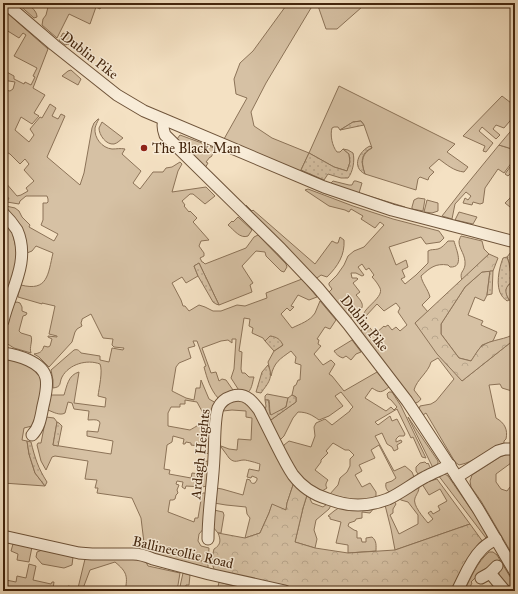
<svg xmlns="http://www.w3.org/2000/svg" width="518" height="594" font-family="'IM FELL Great Primer',serif">
<defs>
<pattern id="forest-crowns" width="20" height="18" patternUnits="userSpaceOnUse"><rect width="20" height="18" fill="#d6c1a4"/><path d="M2 6a3 3 0 1 1 6 0M12 15a3 3 0 1 1 6 0" fill="none" stroke="#b9a68c"/></pattern>
<pattern id="park-dots" width="8" height="8" patternUnits="userSpaceOnUse"><rect width="8" height="8" fill="#d6c1a4"/><path d="M2 2h.1M6 6h.1" fill="none" stroke="#b9a68c" stroke-width="1.8" stroke-linecap="round"/></pattern>
</defs>
<rect width="100%" height="100%" fill="#f4e1c3"/>
<filter id="stains"><feTurbulence type="fractalNoise" baseFrequency=".005" numOctaves="4"/><feColorMatrix values="0 0 0 0 .2 0 0 0 0 .09 0 0 0 0 .02 0 0 0 .5 -.17"/></filter>
<radialGradient id="worn" r=".72"><stop offset=".6" stop-color="#630" stop-opacity="0"/><stop offset="1" stop-color="#630" stop-opacity=".3"/></radialGradient>
<g fill="#d6c1a4" stroke="#8c7358">
<path d="M17,3H27C31,7 37,11 37,17L34,18Z"/>
<path d="M49,3H103L100,9L96,7L90,24L69,14L57,38L42,25L43,19L46,15Z"/>
<path d="M288,3H314L266,83L251,112L254,126L272,138L309,153L339,86L455,144L447,152L468,167L464,172C454,171 447,165 439,159L429,168L434,172L429,177L428,180L420,177L418,179L416,190L365,174C361,163 361,154 372,148L364,125L361,121L353,122L340,130L338,127H334L332,128C330,135 332,146 337,152H340L343,149L349,154L350,162L347,171L334,167L309,153L301,170L324,180L322,181L224,139L247,98L236,94L234,79L240,63L253,51Z"/>
<path d="M317,3H363L362,7L337,29H326Z"/>
<path d="M513,3H515V47L512,22Z"/>
<path d="M3,11L6,12L48,49L33,88L45,95L34,113L39,116L32,124L21,117L15,130L29,142L34,135L30,129L40,117L42,118L50,104L56,108L52,116L58,119L61,114L65,116L47,157L80,185L84,173L92,128L94,123L98,119H99C97,122 96,125 95,128C94,138 102,148 112,149C117,149 120,148 125,149L122,154L141,171L133,183L140,189L153,172H163L166,168L172,167L180,162L182,164L178,171L172,192L206,187L215,196L205,204L193,194H190L182,201L185,205L184,206L189,212L190,211L197,218L193,222L194,223L209,240L201,241L199,246L204,253V256L200,258L202,262H203L205,264L246,248L254,237L258,235L286,264L287,267L284,272L281,271L266,256L265,252L256,251L242,266L253,283L250,285L252,292L219,305L199,263L194,266L198,276L186,283L182,277L172,283L181,300L183,306H185L189,311L199,305L205,307L213,311H221L237,305L245,306L267,298L266,293L302,279L317,297L309,300L298,295L291,306L294,307L290,311L287,308L281,314L292,328C300,324 310,321 315,313C317,309 318,305 320,301L336,320L330,329L325,327L317,339L319,340L318,344L321,346L314,354L323,365L331,360L335,364L329,374L332,376L344,391L377,372L389,387C381,393 380,393 372,388L365,398L386,411L391,407L394,410L397,407L391,400L388,398L387,394L389,392H392L401,406L426,458L422,457L413,437L411,438L397,409L375,422L378,425L390,416L392,421L397,419L405,434L404,436H399L396,439V442L401,440L402,442L397,445L398,449L394,451L392,447L387,444L382,433L375,436L394,471L405,466L412,472L414,477L416,479L390,493C387,490 385,488 386,483L392,481L396,478L379,445L371,450L375,458L359,465L362,471L355,475L362,487L370,483L376,492V498L366,502L329,495L338,485L340,478L347,472L350,466V459L354,455L349,450H345L333,443L326,451L328,453L321,460V462L315,470L328,480C326,483 325,485 327,488L319,493L297,475L282,450L284,445L289,441L311,447L315,436L314,427L316,423L325,419L332,425L350,411V410L353,407L341,392L335,396L343,406L329,416L319,420C312,415 307,412 298,412L293,418L284,436L281,439H276L268,422L296,402V397L292,395L294,386L296,385L298,380H300L301,365L295,363L296,357L291,351C280,359 274,362 271,376L268,362L274,351L283,345L271,336L265,341L263,338L252,333L253,328L249,326L250,319L244,318L239,351L242,352L241,369L242,373H245L249,377H254C252,384 252,390 246,394L240,392L231,378L234,369L236,339H232V343L228,340L221,341L202,348L211,373L216,372L219,381L222,379L226,380L233,390L218,398C210,389 207,378 204,367L206,366L197,341H193L195,346L188,348L191,358L179,363L176,367L172,391L186,398L194,400L196,388H200L201,380L209,399L216,403L214,419L204,415L197,402L185,400V404H180V407H171L168,413V426L190,430C199,425 204,420 213,427L210,454L205,453L206,447L191,445V443L186,442L185,444H183L184,439L173,436L172,442L167,445L164,469L170,470L169,474L191,478L192,473L200,474L202,462L208,461L210,462L207,486L202,487L186,486L185,489L182,487L183,482L177,481L176,484L179,485L177,490L178,493L176,495L175,499L173,500H170L168,512L194,522L195,518H198L202,494L203,493H207L205,527L199,534L198,541L201,546L209,548L208,563L167,550L144,543L141,518L132,498L97,493L98,488H95L97,480L85,479L88,461L55,456L52,457L46,470L41,461L37,445L38,443H41L46,417L54,418L57,422L53,445L111,454L113,441L87,436V431L98,432L100,423L99,421C96,419 92,420 88,420L89,411L74,409L72,403L68,402L65,413C60,416 53,412 48,410L51,395H64C67,386 68,375 79,372L74,403L105,407L106,398L98,396C99,388 103,371 100,364C87,359 69,364 62,377C59,383 62,387 53,388V380L51,370L74,350C77,349 79,350 81,353L100,356V360L109,362L112,348L123,350L124,348L114,347L112,345L113,339L103,338L91,314L82,319V320L81,323L82,326L77,329L75,332L72,342L49,367L39,357L34,354C40,353 42,352 44,346L48,347L50,346L52,339L48,337V336L57,337V336L49,334L55,306L42,303V304L18,297V295L21,285C48,292 48,274 53,253L36,246L32,251L27,253C26,235 20,218 4,209L6,206L15,208L19,211L22,217L30,225L29,227L54,241L58,234L41,225L43,220V203H47L48,202V199L47,196H26L20,201L19,204L7,202L9,198L3,197V182H5L17,196L21,195L28,191L26,188L34,181L24,170L29,164L25,159L20,164L10,154L3,150V95L4,94L5,90L10,91L13,89L15,82L3,80V70L14,76V79L24,84L25,82L31,85L35,77L33,76L37,68L14,56L26,35L23,33L19,38L3,28Z"/>
<path d="M63,33L74,37L69,44L65,45L59,40Z"/>
<path d="M71,70L81,79L78,85L62,76L68,71Z"/>
<path d="M502,96L515,106V115L504,128L496,125L493,129L500,135L496,139L482,127L479,131L493,143L486,152L483,151L485,146L463,136Z"/>
<path d="M102,122L123,138C120,140 118,143 114,144C106,145 99,135 99,128C100,126 101,124 102,122Z"/>
<path d="M180,135C193,140 206,144 218,150L216,153L214,152L211,157H210L206,162L208,163L205,168L177,139Z"/>
<path d="M515,144V158L504,173L498,169L485,188L483,203L480,204L473,202L472,205L463,203L465,198L468,200L471,196L466,192L455,204L452,219L442,216L463,189L499,145L512,149Z"/>
<path d="M515,160V170H514L508,176L505,174Z"/>
<path d="M333,181L349,185H352L354,181H356L362,183L359,193L405,207V209L370,200L330,184Z"/>
<path d="M515,187V211L505,203L510,198L515,191L513,190Z"/>
<path d="M308,189L353,206L393,219L439,231L444,238L440,242L426,244L421,237L389,247L396,265L406,260L408,267L402,270L405,277L401,279L405,284L416,275L428,263V251C431,249 434,250 438,249C442,248 445,244 448,241H454C456,249 465,268 450,267L448,265C435,263 430,268 421,276C422,283 428,289 430,297L422,305L428,312L415,323L462,381L515,339V392L502,388L500,384L489,385L496,418C505,423 508,430 506,439L504,441V443C488,448 476,462 459,465L455,462L426,413L423,415L419,410L420,406L431,404L436,401L454,379L438,358L431,362C428,373 417,379 414,390L421,399C419,402 417,403 414,403L363,336L361,332C362,328 364,326 365,322L375,334L384,326L385,327L388,325L392,330L396,327L400,331L407,325L398,312L400,308L396,303L384,311L377,304L365,317L363,315C366,306 384,297 380,288C378,284 375,280 372,277L374,275L369,268L366,270L362,264L358,267L364,275L362,276L356,273H351L352,278H357L358,279L353,283L360,292L356,295C368,308 361,309 351,318H349L329,292L332,289L329,285V283L337,275L344,265L348,256L354,251L364,247L384,225L380,222L375,228L361,219L363,216L351,209L349,212L345,210L329,206L305,190Z"/>
<path d="M418,198L425,199L423,211L412,209V207L414,200Z"/>
<path d="M427,200L438,203V211L432,213L424,212Z"/>
<path d="M246,205L252,211L253,210L315,264L332,241L336,243H338L340,237L344,240C345,255 338,266 327,277L321,275L317,278L315,277L260,222Z"/>
<path d="M459,212L477,217L473,224L455,220Z"/>
<path d="M238,217L252,230L248,236C240,239 234,230 228,225L232,221L233,222Z"/>
<path d="M3,220L12,231L17,252L16,265L8,289L3,288Z"/>
<path d="M461,236L482,241L484,249L489,254L462,280C459,272 464,272 465,265C466,255 459,249 459,242C459,240 460,238 461,236Z"/>
<path d="M490,271L487,295L484,301L475,297L468,315L483,321L481,325L497,332L493,341L482,345L471,361L459,358L441,334V324L465,287L482,272Z"/>
<path d="M515,280V302L509,300L505,293L506,287Z"/>
<path d="M17,302L20,303L22,307V311L27,313L26,315L23,316L19,331L21,333L31,336C33,341 29,347 31,353L14,348L6,343C5,329 10,316 14,303Z"/>
<path d="M352,340L361,352L356,354L351,360L346,356L343,358C339,357 336,354 334,351Z"/>
<path d="M6,358H10L37,369L44,381L40,404L32,426L24,428L22,440L27,441L29,454L35,473L45,486L3,483V360Z"/>
<path d="M267,394L288,398L286,407L271,416C269,411 270,406 269,400H265V396Z"/>
<path d="M239,400L250,404L260,424L264,427L294,482L287,503L286,510L272,505L269,513L260,533L245,538L250,518L247,514L246,507L226,505L214,503L216,488L222,489L243,495L247,479L250,480C251,483 252,484 255,483L257,480V478L252,476L251,478L247,477L249,469L259,471L260,464C257,463 247,460 244,460C238,460 235,464 229,458C227,455 224,451 221,447V446L229,449L237,450L238,439L251,440L252,418L246,417V411L232,410L223,411C227,404 231,401 239,400Z"/>
<path d="M408,417L438,461V463L434,470Z"/>
<path d="M513,454L515,460L496,474V482L501,489L507,491L510,487L515,490V559L481,501L471,487L470,481L472,475L500,457L505,455Z"/>
<path d="M425,462L427,464L428,463L431,469L420,477L416,471V467L420,463Z"/>
<path d="M441,474H445L448,476L488,534L486,538L438,475Z"/>
<path d="M437,479L470,524L395,550L391,529L385,505L394,501L396,504L393,509V513L390,515L399,534L418,524V515L408,502L401,500L398,498L419,486C419,492 417,493 415,498C412,505 424,518 428,523L433,519L428,513L431,511L433,514L440,510L438,506L447,501L440,489L429,495L422,484L426,482Z"/>
<path d="M307,495L312,497L310,499L312,503L323,507L327,504L331,505L329,509L316,520L314,530L317,539L315,548L295,542L303,508Z"/>
<path d="M340,507L374,508L370,513L362,512V518L356,519L355,521L349,523L348,526L354,530L357,531V538H361L362,542H366V538L372,537C377,541 376,546 376,551L348,553V545L336,543L341,522L330,519V517L328,516L334,511Z"/>
<path d="M214,510L223,512L224,515L221,533H218L213,527Z"/>
<path d="M15,543L32,547L29,562L17,560L18,554L11,551L13,544Z"/>
<path d="M42,550L73,557L72,565L64,568L42,564L36,557L37,552Z"/>
<path d="M489,552H493L497,555L515,585V591H509L499,577V571L476,577L471,582L472,583L468,591H464C471,578 477,562 489,552Z"/>
<path d="M124,557H136L146,562L148,566L180,573L177,591L153,589L152,591H125C128,576 127,572 115,562L90,570L82,591H68V586L78,588L85,559Z"/>
<path d="M29,564L36,566L33,580L51,584L52,582H54L53,589L65,591H3V581H6V580L16,582L17,576L26,578Z"/>
<path d="M183,573L190,575L189,585H186L185,591H179Z"/>
<path d="M219,582L249,590L250,591H217Z"/>
</g>
<g fill="url(#forest-crowns)" stroke="#8c7358">
<path d="M515,126V144L512,149L499,145Z"/>
<path d="M511,252L515,254V280L512,281L509,263L507,257Z"/>
<path d="M489,254L498,258L493,271L482,272L465,287L441,324V334L459,358L471,361C474,357 478,349 482,346C491,339 507,340 515,333V339L462,381L437,354L415,323Z"/>
<path d="M294,482L307,495L303,508L295,542L315,548L348,553L395,550L470,524L483,542L452,591H303L217,573L215,571C211,564 212,557 214,549C221,545 221,540 218,533L245,538L260,533L269,513L272,504L286,510L287,503Z"/>
<path d="M144,543L167,550L208,563V568L143,551Z"/>
</g>
<g fill="url(#park-dots)" stroke="#8c7358">
<path d="M361,121L364,125L340,130L353,122Z"/>
<path d="M370,146L372,148C360,153 361,163 365,174C351,167 359,151 370,146Z"/>
<path d="M343,149L348,150L353,153C355,160 353,172 348,178H341L328,174L324,180L301,170L309,153L334,167L347,171L350,162L349,154Z"/>
<path d="M507,257L509,263L512,281C505,288 504,291 509,300L507,301C505,299 503,298 502,296C495,287 499,268 503,258Z"/>
<path d="M199,263L219,305L216,304L213,302L198,276L194,266Z"/>
<path d="M490,271H493L492,294L487,295Z"/>
<path d="M270,336C277,337 280,339 283,345L274,351L265,341Z"/>
<path d="M268,365C274,378 268,383 261,393L256,392L262,372Z"/>
<path d="M292,395L296,397V402L268,422L265,410L266,406L265,400H268C270,405 268,411 271,415L286,407L288,398Z"/>
<path d="M57,422L59,423L62,426L58,446L53,445Z"/>
<path d="M27,441L31,442C35,458 38,468 47,482L45,486L35,473L29,454Z"/>
</g>
<g fill="none" stroke-linecap="round" stroke-linejoin="round">
<defs>
<g id="minor">
<path d="M5,3L54,45L117,95L144,111L324,187L392,210L473,231L515,242"/>
<path d="M164,120C162,126 163,130 165,135L281,249L318,288L348,324L407,401L419,419L478,509L515,572"/>
<path d="M3,213C8,218 13,224 17,230C31,262 10,291 3,321"/>
<path d="M3,353C17,355 43,362 46,378C48,387 45,397 43,406C41,416 40,427 32,435"/>
<path d="M457,477L498,451L505,449H515"/>
<path d="M3,536L79,553L92,554H133C140,554 146,556 153,559L209,574L285,591"/>
<path d="M208,539C208,511 213,484 214,457C215,444 214,420 218,408C223,397 239,391 249,399C253,402 256,406 259,410C265,422 271,434 277,446C282,456 287,466 293,475C302,487 314,495 328,499C349,507 367,507 388,499C401,493 412,484 425,477C433,473 442,469 450,465"/>
<path d="M490,573L505,591"/>
<path d="M481,578L490,573L497,566"/>
<path d="M457,591C464,578 470,561 481,550C485,545 491,542 496,539"/>
</g>
</defs>
<use href="#minor" stroke="#6f543a" stroke-width="13"/>
<use href="#minor" stroke="#f8ecd8" stroke-width="11"/>
</g>
<circle fill="#8f2418" stroke="#f8ecd8" stroke-width="1.5" cx="144" cy="148" r="4"/>
<g text-anchor="middle" stroke-width="3" stroke-linejoin="round" paint-order="stroke">
<g font-size="14" fill="#43250d" stroke="#f8ecd8">
<text transform="translate(90 55) rotate(38)" y="5">Dublin Pike</text>
<text transform="translate(365 323) rotate(51)" y="5">Dublin Pike</text>
<text transform="translate(200 454) rotate(-84)" y="5">Ardagh Heights</text>
<text transform="translate(183 552) rotate(13)" y="5">Ballinecollie Road</text>
</g>
<g font-size="14" fill="#43250d" stroke="#f8ecd8" text-anchor="start">
<text x="152" y="153">The Black Man</text>
</g>
</g>
<rect width="518" height="594" fill="none" stroke="#f4e1c3" stroke-width="16"/>
<rect x="4" y="4" width="510" height="586" fill="none" stroke="#43250d" stroke-width="2"/>
<rect x="8" y="8" width="502" height="578" fill="none" stroke="#43250d"/>
<rect width="100%" height="100%" filter="url(#stains)"/>
<rect width="100%" height="100%" fill="url(#worn)"/>
</svg>
